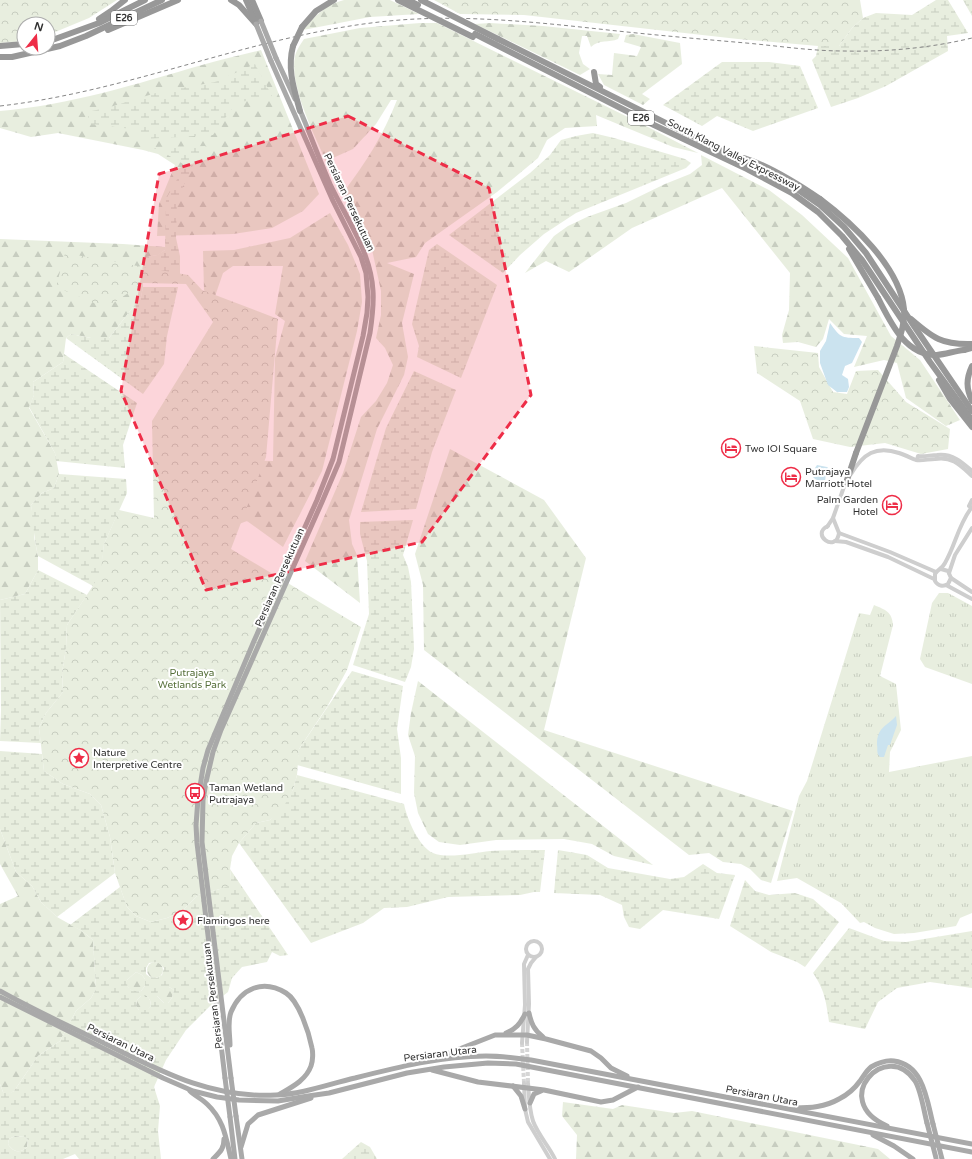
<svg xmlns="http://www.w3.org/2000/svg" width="972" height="1159" font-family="'Varela Round',sans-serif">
<defs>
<pattern id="grass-tufts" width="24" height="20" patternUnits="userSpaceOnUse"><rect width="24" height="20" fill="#e8eedf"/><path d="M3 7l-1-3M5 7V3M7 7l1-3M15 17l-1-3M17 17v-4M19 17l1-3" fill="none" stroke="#c7cdc0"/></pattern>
<pattern id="forest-firs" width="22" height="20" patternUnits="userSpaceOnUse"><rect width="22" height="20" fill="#e8eedf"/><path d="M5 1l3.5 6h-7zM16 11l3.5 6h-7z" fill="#c7cdc0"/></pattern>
<pattern id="wetland-marsh" width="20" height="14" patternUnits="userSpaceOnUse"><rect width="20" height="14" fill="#e8eedf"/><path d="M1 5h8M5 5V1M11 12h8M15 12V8" fill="none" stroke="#c7cdc0"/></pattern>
<pattern id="park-crowns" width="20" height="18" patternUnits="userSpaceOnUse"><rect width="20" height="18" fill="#e8eedf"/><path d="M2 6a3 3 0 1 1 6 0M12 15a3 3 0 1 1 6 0" fill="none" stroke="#c7cdc0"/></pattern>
</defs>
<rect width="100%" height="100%" fill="#fff"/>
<g fill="url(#grass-tufts)">
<path d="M939,593H948L972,606V684L925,667L920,659L932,603Z"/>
<path d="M874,605C886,610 892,612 893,625L880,676L896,684L901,730L890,752L889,772L972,756V913L960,918L956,926L914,933L894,934L875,928L864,922L860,923L841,903L797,878L777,881L799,796L807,781L859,613L870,615Z"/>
</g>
<g fill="url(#forest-firs)">
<path d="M344,0H390L419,14L370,17L303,30C314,17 326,4 344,0Z"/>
<path d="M420,23H437L646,126L698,153L673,147L596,115L597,126L565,128L547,140L538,158L497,192L425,243L416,257L387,263L414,274L402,323L408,357L404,375L377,429L349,520L352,544L357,555L360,603L305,561L343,473L361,417L376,401L387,383L393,365L385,348L376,338L381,315V291L371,245L362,223L343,193C366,162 383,136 397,100H391L376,124L353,149L326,161C314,134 289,85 295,56C297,49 300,45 304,39L360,28Z"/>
<path d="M490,23L543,26L620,34L618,39C609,43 599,39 591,47L587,36H582L579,53L583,64L590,69L580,75L475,24Z"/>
<path d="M633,34L680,43L682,64L642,94L650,99L643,105L604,85L598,74L612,75L614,53L637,56L641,47L624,42L626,35Z"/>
<path d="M261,50L319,194L303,211L272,228L233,234L157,236L159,204L175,165L158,154L143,150L58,133L31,137L0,128V111C70,105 136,84 202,65C222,59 242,55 261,50Z"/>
<path d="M701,155L769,190L802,215L848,258L891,336L920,360L960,420L946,426L906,398L897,363L884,360L854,367L867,336L844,334L829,319L823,339L816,347L798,342L783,343L782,335L789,310L790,273L722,188L632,228L569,272L546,261L525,273L554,236L568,226L587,217L626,203L665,184L690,174L702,165Z"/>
<path d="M330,213L348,245L360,274L362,302L357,331L322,471L283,547L247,521L231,527L208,459L273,461L275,358L285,321L275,314L283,266H233L223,273L212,305L204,290L203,251L234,250L290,238Z"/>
<path d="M0,239L123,244L165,247V250L158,255L141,258L143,287L141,297L109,338H91L71,334L66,338L63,362L33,382L34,395L29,408L55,453L59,474L54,488L42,493L31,505L34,523V537L38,556V570L25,594L0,600Z"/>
<path d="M450,449L544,500L586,558L544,730L793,811L771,883L761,880L750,869L741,864L723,862L709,853L689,855L424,650L423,585L415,554Z"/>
<path d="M418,681L653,865L614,856L592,844L564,839L496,840L460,845L439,842L428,834L418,813L414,793L415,756L408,735L411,713Z"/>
<path d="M0,829L16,872L32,886L41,902L57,917L82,931L93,940L96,989L91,998L76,1011L60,1041L38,1056L14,1091L8,1095L3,1092L0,1084V904L18,896L0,864Z"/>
<circle cx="155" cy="970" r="8"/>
<path d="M136,972L142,975L145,979V986L141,991L135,992L129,989L127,985V980Z"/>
<path d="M162,987H169L174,990L172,998L168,1003H164L157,996V991Z"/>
<path d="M141,996H147L150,1000L151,1006L146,1011L139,1010L136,1006L137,1000Z"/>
<path d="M563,1102L613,1109L622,1105L674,1113L692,1111L878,1149L890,1159H576L577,1135L562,1116Z"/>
<path d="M15,1136L25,1137L28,1140L27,1147C20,1154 13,1152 8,1144L9,1139Z"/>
</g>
<g fill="url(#wetland-marsh)" fill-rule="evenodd">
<path d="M936,0H948L968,33L947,36L948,51L886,86L858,98L831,107L812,60L816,56L818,46H839L852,28L863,18L876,13L912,15Z"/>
<path d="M963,0H972V16Z"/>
<path d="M722,62H769L800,66L818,108L753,131L717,116L702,126L663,105Z"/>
<path d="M255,64L272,96L236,103L213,135L145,139L140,130L90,124L87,112L110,107L159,92L215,82Z"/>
<path d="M593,133L614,138L685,159L691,163L686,168L576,213L544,234L520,255L503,273L449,235L530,173L550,155L561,140L576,136Z"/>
<path d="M206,146L192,167L177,200L176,238L180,256V275L142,276L141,258L157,255L165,250L166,199L185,165L159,150L149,147Z"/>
<path d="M437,244L497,285L461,378L417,357L419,346L412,324L429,250Z"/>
<path d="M143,287H178L167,336L164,364L143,394L66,338L71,334L91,338H109L141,297Z"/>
<path d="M64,354L137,403L123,445L125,468L56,461L55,453L29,407L34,395L33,382L63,362Z"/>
<path d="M414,371L456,390L432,452L416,509L361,512L386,428Z"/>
<path d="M59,474L126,479L127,493L104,544L101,575L93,586L38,556C34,539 33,522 31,505L42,493L54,488Z"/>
<path d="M413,520L403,555L408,567L411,582L414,649L411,667L405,682L353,665L369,614L367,561L360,534V522Z"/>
<path d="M38,570L87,595L67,625L66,648L62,673L63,692L46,713L39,728L41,743L0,741L1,711L0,600L25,594Z"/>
<path d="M352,671L403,686L397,729L401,758V794L297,765L299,749Z"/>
<path d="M0,751L42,754L44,771L63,784L90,794L101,805L110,837L115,873L57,917L41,902L32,886L16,872L0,829Z"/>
<path d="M297,775L404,804C407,819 419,847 433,853C446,859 475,853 490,851C509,850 527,850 545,850L540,892H534L520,895L448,897L407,907L384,908L363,923L311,943L239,843L256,823L270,820L293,790Z"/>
<path d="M558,850L587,855L608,868L670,879L684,877L703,864L717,873L735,875L719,919L663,910L640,929L629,927L624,917L622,905L600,895L554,893Z"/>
<path d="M230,869L288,955L280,956L272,952L267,962L242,967L232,978L228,992L210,1006L186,1030L166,1060L154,1087L160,1106L158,1131L161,1159H79L75,1154L63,1159H0V1084L3,1092L8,1094L14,1091L38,1056L60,1041L76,1011L91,998L96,989L93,940L82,931L70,925L120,887L127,907L136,916L151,922L167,918L181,912L198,895L220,889L231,879ZM156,962L160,964L164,968L162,975L157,978L150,977L146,974V968L149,963ZM136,972L142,975L145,979V986L141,991C133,992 126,990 127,980ZM169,987L174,990L172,998L168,1003H164L157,996L158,991L162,988ZM141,996H147L150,1000L151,1006L146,1010H139L136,1006L137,1000ZM15,1136L25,1137L28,1140L27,1147C20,1154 13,1152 8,1144L9,1139Z"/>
<path d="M745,880L755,891L769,895L795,893L813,899L839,922L805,967L797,962L771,952L730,926Z"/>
<path d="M849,928L884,941L906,942L972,931V988L930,982L897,988L878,1002L865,1029L829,1022C826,1001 825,991 813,973Z"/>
<path d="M361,1142L370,1147L377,1159H342Z"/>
</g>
<g fill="url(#park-crowns)">
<path d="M0,0H117L89,18L48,35V24H24V41L0,43Z"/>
<path d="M434,0H860L863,18L852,28L839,46H818L738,39L524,15L460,14Z"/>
<path d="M65,253L188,275L202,290L278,319L266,457L231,549L361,627L347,670L327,707L299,749L297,775L293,790L284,806L270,820L256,823L239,843L232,856L230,869L231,879L228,886L220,889L198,895L181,912L167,918L151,922L136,916L127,907L115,873L110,837L101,805L90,794L63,784L44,771L39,728L46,713L63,692L62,673L66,648L67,625L100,575L104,544L119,510L154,518L152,421L213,322L186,284L143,283L106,308L56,287Z"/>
<path d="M754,346L818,353L819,367L833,392L847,394L856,371L878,370L906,402L950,429L948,449L921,454L885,443L850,447L813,439L800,401L757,373Z"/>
</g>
<g fill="#cbe3ef">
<path d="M830,323C840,337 841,338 859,338L862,342L852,363L845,366L842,375L848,379L849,387L847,392H837L828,385L820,363V351L826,341Z"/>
<path d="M817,465L827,467L832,471L831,473H826L825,482L814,479L813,476L818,472L815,468Z"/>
<path d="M896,716L897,725L890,745H888L884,757H880C876,753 878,750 877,745C877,727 886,727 896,716Z"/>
</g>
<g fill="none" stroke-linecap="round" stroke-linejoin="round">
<g stroke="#d6d6d6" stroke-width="4" stroke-dasharray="4 2" stroke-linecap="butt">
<path d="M527,1042L528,1083"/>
<path d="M522,1043L524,1083"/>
</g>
<g stroke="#cecece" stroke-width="4">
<path d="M917,460L918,456C924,457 931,455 937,455C952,453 962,462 972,471"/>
<path d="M851,474C863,454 876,445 899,453C905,455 911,458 916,460C922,461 929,459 935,459C952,456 960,465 972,476"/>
<path d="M969,506L972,500"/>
<path d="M833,518L839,533L890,552L936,572"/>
<path d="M828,526C810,534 836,554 839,533"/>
<path d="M827,527L833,518L846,481"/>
<path d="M835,541L846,542L888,557L934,579"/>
<path d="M941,569L948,571L951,578L948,584C943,587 938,586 935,581V574C938,569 942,569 945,563C956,544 958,525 972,507"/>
<path d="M949,573L955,555L972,528"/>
<path d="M951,578L972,592"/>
<path d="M946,585L972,599"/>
<circle cx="534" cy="949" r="8"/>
<path d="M527,1042L529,1004L528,969L531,963L536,957"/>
<path d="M522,1043L525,1005L524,964L528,955"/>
<path d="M524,1083L525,1109L528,1122L550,1159"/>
<path d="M528,1083C529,1095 529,1109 533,1121C538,1135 549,1146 555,1159"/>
</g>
<g stroke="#a9a9a9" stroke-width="5">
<path d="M276,58L295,99"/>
<path d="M0,991C32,1009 66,1025 100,1041C157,1069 209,1099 276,1095C303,1094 329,1084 355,1078C398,1067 442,1056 486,1056C501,1056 516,1058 531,1060L972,1144"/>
<path d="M0,997L163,1078L193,1091L217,1097L239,1100L278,1101L308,1096L329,1093L407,1073L444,1067L488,1063L516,1064L972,1152"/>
<path d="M529,1013C531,1023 534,1030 543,1037"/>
<path d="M506,1033C516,1029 520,1024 525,1014"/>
<path d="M230,1045C230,1035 227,1022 231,1012C241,988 263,979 286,993C299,1001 309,1033 312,1048C313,1052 313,1061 311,1066C306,1080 292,1087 280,1094"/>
<path d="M434,1059L495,1035H527L546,1039L591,1051L601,1058L611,1068L627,1076"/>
<path d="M432,1070L478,1082L544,1090L601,1102L613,1100L638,1087"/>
<path d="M225,1078L197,843L196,825L198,799L203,768L208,750L254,641L317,500L333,459L363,336L367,313L368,297L366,273L361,257L333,201L271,61"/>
<path d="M231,1078L202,842L203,800L206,782L213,752L221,730L322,502L339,462L370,333C372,319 374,305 373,291C371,252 346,218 330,184C319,159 310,133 299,108"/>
<path d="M513,1086L521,1096L525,1109"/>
<path d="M190,1091C195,1096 202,1099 207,1104C224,1120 226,1138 231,1159"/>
<path d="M530,1103L534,1094L541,1091"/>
<path d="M795,1108C810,1108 825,1107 839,1099C847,1095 855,1088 860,1081C864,1076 866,1071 871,1067C878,1063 886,1060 894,1061C924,1065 927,1101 933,1124"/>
<path d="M236,1116L242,1159"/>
<path d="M230,1117L235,1159"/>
<path d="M887,1126C828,1100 887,1038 915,1081C921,1090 924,1112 927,1123"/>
<path d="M873,1135L894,1146L913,1159"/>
<path d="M241,1147L248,1124L258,1115L311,1098"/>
<path d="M213,1159C220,1152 224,1149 224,1139"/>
</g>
<g stroke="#989898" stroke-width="6">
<path d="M231,0L239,5L256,24"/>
<path d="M246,0L255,20"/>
<path d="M252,0L261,21"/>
<path d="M99,19L111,11L125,0"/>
<path d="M302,27L316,11L334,0"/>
<path d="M108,30L178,0"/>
<path d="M475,34L654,125L747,169L792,193L818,212L842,236L862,260L930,362L972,420"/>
<path d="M498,39L794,187L820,205L844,227L866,253L914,326L972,411"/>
<path d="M48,40L55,39L99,23L145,0"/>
<path d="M0,46L24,44"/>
<path d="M293,46C287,69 294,89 300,111"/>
<path d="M0,57H12L60,46L86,36L162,0"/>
<path d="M594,72L596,84L600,87"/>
<path d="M744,158C769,166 798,184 820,199"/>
<path d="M849,249L878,298"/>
<path d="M911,319C933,338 942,345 972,344"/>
<path d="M964,350L972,348"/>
<path d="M972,366C966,379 966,388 972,401"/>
<path d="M939,380L950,399L972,427"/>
<path d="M846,483L856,453"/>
</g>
<path stroke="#868686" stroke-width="1" stroke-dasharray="4 3" stroke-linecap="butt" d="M0,106C141,90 273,26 416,19C480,16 544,23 608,30C654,35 700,39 746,43C779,46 811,51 844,51C887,52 930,48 972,38"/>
<g stroke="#a9a9a9" stroke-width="5">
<path d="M261,21L276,58"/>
<path d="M256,24L271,61"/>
<path d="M225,1078L230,1117"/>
<path d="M231,1078L236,1116"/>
<path d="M927,1123L936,1158"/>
<path d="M933,1124L942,1159"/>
</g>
<g stroke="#989898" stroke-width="6">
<path d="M398,0L473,37"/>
<path d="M408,0L418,5"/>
<path d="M421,0L498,39"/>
<path d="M293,46L302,27"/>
<path d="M820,199C852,223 900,267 904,309C905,322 901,334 897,346L856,453"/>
<path d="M878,298C890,321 905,356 937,355C946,354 955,351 964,350"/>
</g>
</g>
<path fill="#ee2d47" fill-opacity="0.2" stroke="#ee2d47" stroke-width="3" stroke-dasharray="8 5" stroke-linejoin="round" d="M348,116L489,188L531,395L422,542L206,590L121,391L159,174Z"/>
<defs>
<symbol id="hotel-ring" viewBox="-11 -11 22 22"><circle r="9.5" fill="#fff" stroke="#ee2d47" stroke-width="1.5"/><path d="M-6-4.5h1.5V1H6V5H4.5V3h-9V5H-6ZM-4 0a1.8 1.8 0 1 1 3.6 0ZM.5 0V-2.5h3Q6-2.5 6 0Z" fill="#ee2d47"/></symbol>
<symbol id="sight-ring" viewBox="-11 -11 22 22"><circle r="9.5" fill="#fff" stroke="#ee2d47" stroke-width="1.5"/><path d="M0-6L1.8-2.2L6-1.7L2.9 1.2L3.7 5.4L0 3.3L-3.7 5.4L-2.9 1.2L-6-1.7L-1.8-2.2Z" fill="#ee2d47"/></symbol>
<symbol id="bus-ring" viewBox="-11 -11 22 22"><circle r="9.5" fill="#fff" stroke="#ee2d47" stroke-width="1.5"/><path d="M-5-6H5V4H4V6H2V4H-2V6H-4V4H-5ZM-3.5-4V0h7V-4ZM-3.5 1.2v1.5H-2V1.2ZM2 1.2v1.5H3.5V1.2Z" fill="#ee2d47"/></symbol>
</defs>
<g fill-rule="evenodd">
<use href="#hotel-ring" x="720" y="437" width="22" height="22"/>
<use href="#hotel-ring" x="780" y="466" width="22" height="22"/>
<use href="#hotel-ring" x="881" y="494" width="22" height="22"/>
<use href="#sight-ring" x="68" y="747" width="22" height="22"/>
<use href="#bus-ring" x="184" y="782" width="22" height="22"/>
<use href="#sight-ring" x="172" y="909" width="22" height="22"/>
</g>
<g text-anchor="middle" stroke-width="4" stroke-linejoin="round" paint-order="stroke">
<g fill="#fff" stroke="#6f6f6f" stroke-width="1">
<rect x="111" y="11" width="26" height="14" rx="3"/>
<rect x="628" y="111" width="26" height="14" rx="3"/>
</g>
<g font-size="9" font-weight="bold" fill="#313131">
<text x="124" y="21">E26</text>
<text x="641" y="121">E26</text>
</g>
<g font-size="10" fill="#313131" stroke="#fff">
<text transform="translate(734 154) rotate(27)" y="4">South Klang Valley Expressway</text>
<text transform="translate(350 202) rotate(65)" y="4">Persiaran Persekutuan</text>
<text transform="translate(279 577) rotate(-66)" y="4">Persiaran Persekutuan</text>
<text transform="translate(212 996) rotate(-97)" y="4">Persiaran Persekutuan</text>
<text transform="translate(121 1042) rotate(26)" y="4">Persiaran Utara</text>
<text transform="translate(440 1053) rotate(-7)" y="4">Persiaran Utara</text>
<text transform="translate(762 1095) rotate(11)" y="4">Persiaran Utara</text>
</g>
<g font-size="10" fill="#313131" stroke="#fff" text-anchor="start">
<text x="745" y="452">Two IOI Square</text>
<text x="805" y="475">Putrajaya<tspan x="805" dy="12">Marriott Hotel</tspan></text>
<text x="878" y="503" text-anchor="end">Palm Garden<tspan x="878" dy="12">Hotel</tspan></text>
<text x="93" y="756">Nature<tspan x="93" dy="12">Interpretive Centre</tspan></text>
<text x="209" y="791">Taman Wetland<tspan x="209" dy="12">Putrajaya</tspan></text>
<text x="197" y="924">Flamingos here</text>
</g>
<g font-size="10" fill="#57703b" stroke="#fff">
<text x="192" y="676">Putrajaya<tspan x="192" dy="12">Wetlands Park</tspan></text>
</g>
</g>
<g transform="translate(36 36) rotate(17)"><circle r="19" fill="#ffffff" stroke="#adadad"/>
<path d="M0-3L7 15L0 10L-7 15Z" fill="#ee2d47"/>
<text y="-6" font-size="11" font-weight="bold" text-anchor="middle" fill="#313131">N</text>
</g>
</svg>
